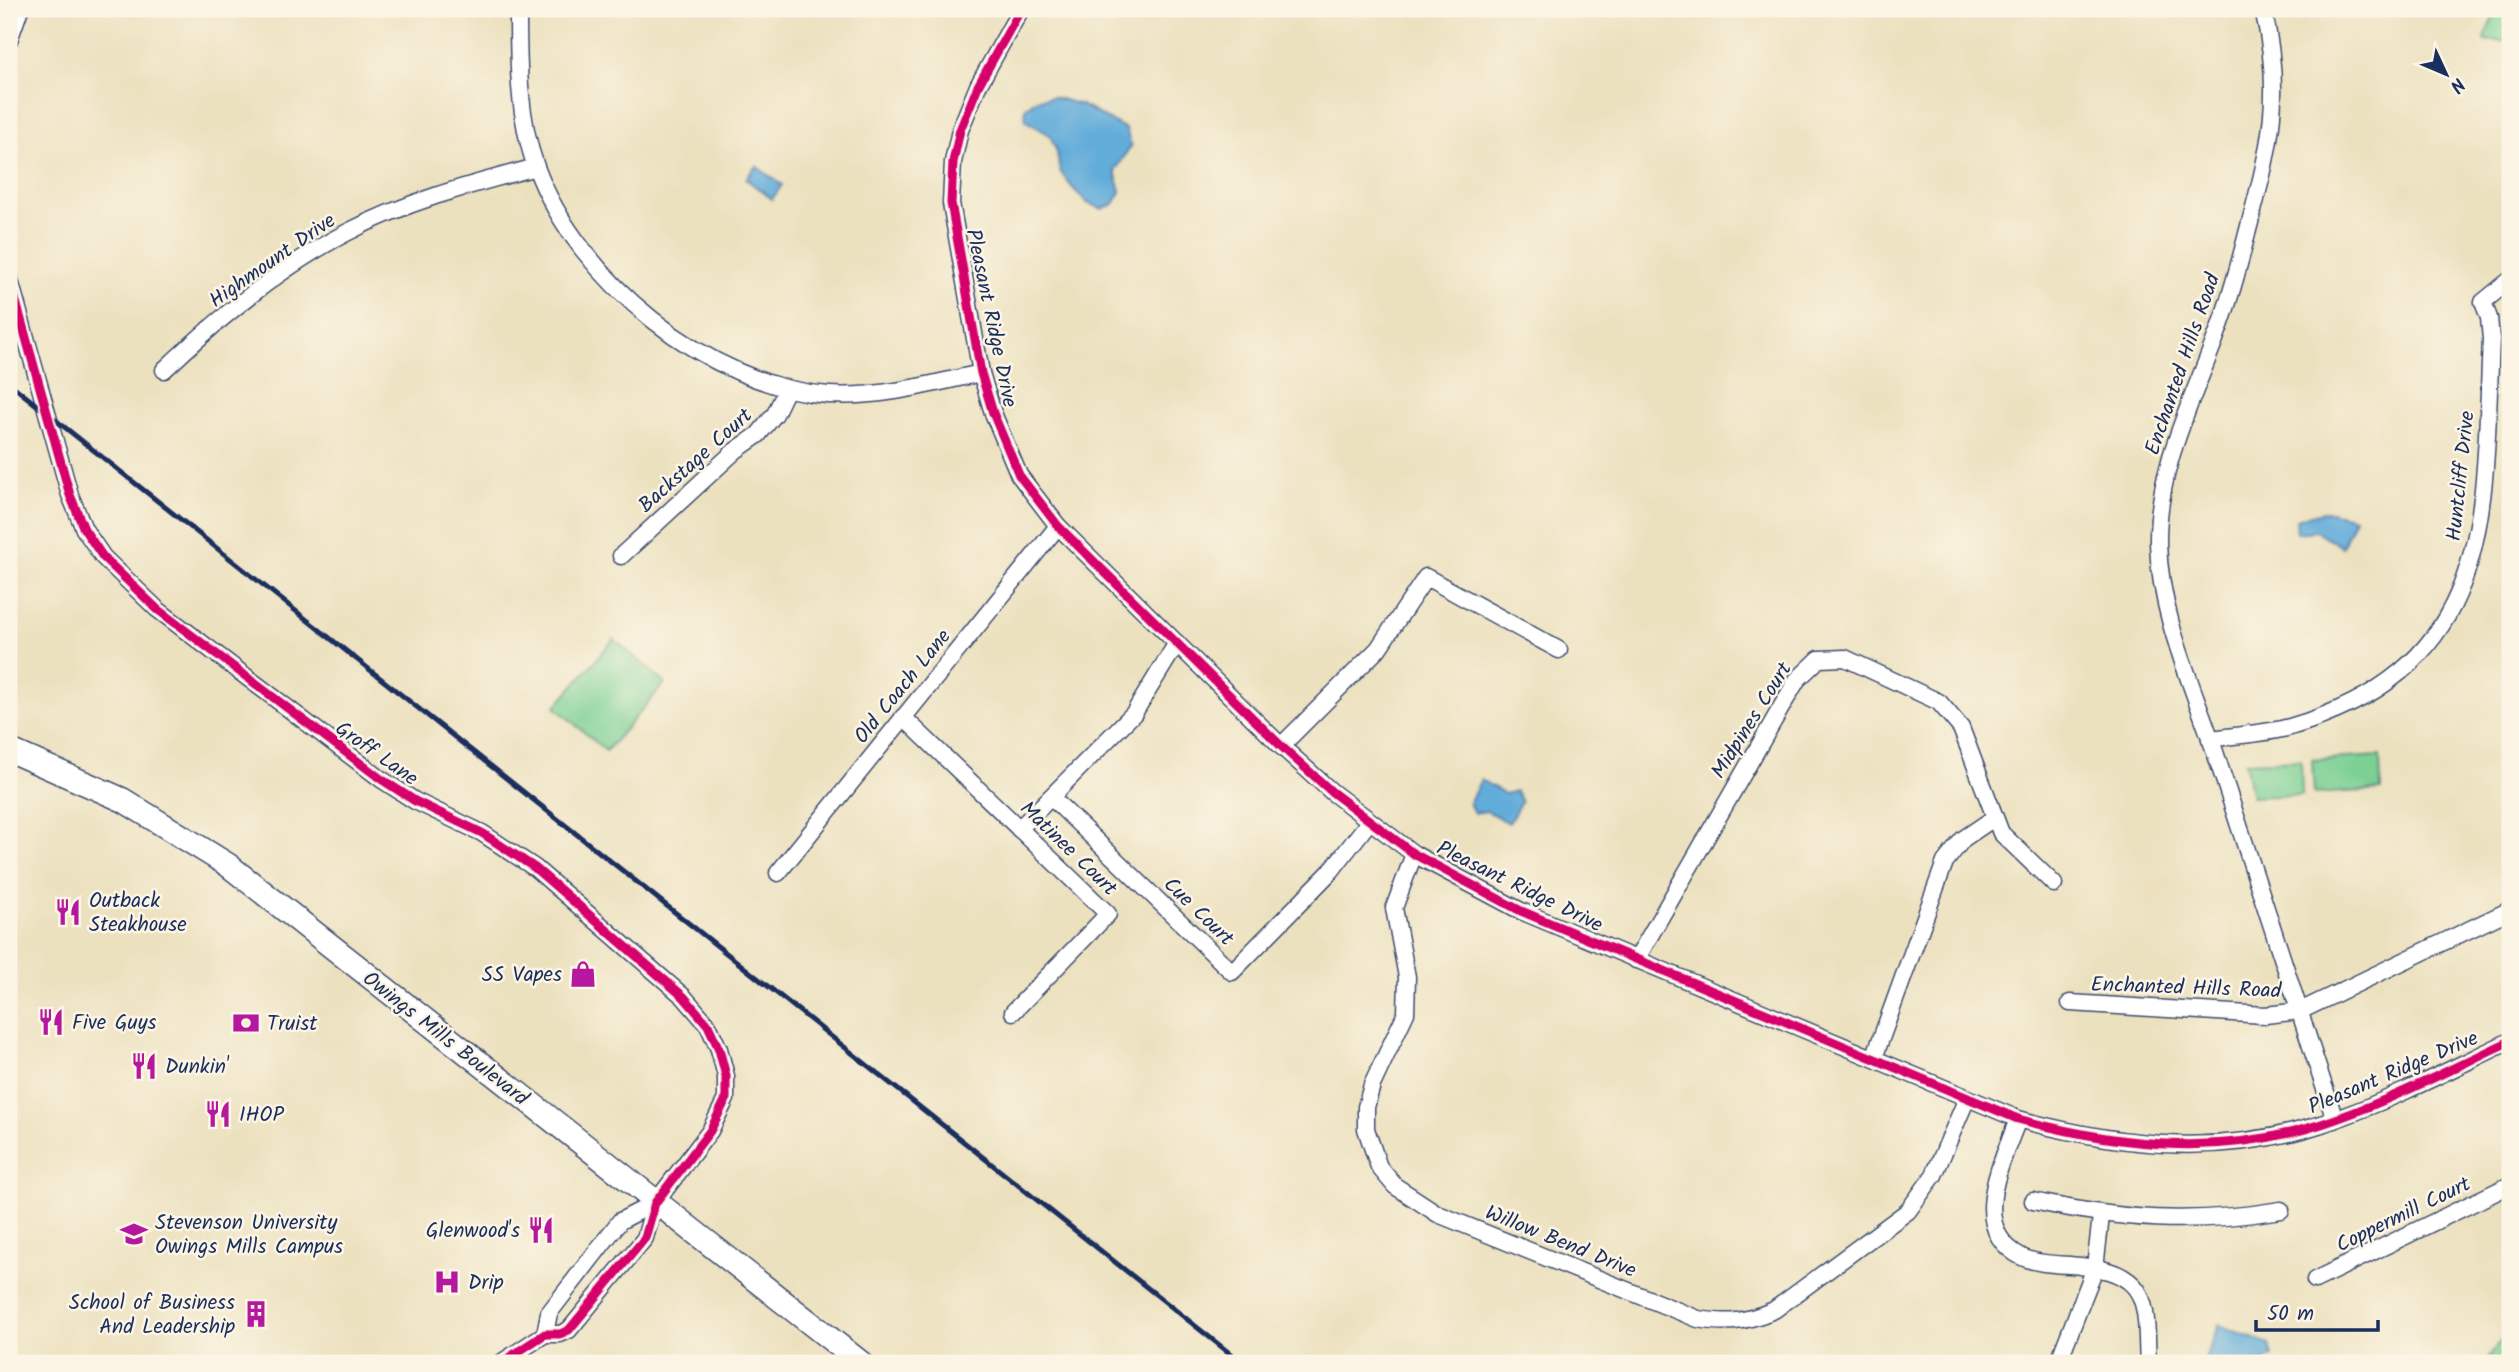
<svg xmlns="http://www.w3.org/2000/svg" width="2519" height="1372" font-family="Kalam,sans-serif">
<rect width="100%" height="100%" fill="#fcf5e5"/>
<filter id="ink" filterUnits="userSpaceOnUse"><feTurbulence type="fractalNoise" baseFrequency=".0143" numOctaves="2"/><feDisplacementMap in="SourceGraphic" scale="14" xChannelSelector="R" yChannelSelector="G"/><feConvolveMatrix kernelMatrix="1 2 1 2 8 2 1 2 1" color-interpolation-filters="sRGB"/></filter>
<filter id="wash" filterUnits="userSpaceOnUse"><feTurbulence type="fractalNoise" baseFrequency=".00686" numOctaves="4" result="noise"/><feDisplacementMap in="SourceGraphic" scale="28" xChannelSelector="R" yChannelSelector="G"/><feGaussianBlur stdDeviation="1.57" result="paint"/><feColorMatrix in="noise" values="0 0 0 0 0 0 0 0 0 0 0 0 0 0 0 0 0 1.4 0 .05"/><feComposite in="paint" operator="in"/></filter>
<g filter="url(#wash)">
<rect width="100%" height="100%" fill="#ece1bf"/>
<g fill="#7bd094" stroke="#4b8079" stroke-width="2">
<path d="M2496,9H2510V42L2484,40Z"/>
<path d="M614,639L665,683L606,751L555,707Z"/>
<path d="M2380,756L2381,790L2314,794L2312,760Z"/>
<path d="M2301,760L2302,795L2252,797L2245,762Z"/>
<path d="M2510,1329V1363H2484Z"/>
</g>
<g fill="#62acda" stroke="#3e6e9c" stroke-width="2">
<path d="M1053,97L1081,105L1126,129L1131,146L1115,171L1121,192L1114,204L1102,209L1087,203L1071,186L1060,171L1057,152L1050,135L1026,121L1025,108L1037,99Z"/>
<path d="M756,166L782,185L772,199L746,179Z"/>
<path d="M2326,511L2355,518L2342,547L2316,531L2297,533L2296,519Z"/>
<path d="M1481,780L1505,794L1516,791L1521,801L1509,823L1487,811L1474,813L1469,803Z"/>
<path d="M2219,1325L2270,1345L2273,1356L2261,1363H2203Z"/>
</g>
</g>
<g filter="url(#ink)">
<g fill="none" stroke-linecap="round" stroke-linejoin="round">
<defs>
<g id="minor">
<path d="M518,9C518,61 518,117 536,167C577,279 709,387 829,395C880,398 931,384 981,373"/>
<path d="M1021,9L978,86L960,130L953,162L951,203L981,373L993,413L1019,475L1058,526L1281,746L1332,792L1414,854L1521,911L2018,1119C2125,1148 2230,1158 2336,1119C2396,1098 2453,1068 2510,1041"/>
<path d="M2263,9C2283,93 2271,144 2249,226C2239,265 2229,304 2214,342C2189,408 2157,471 2158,543C2160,618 2193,685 2216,755C2255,876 2295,998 2335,1120"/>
<path d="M9,40L20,9"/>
<path d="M9,277L70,495L84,529L103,557L157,609L381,779L415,801L482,833L535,868L684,997L708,1025L719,1049L726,1076V1099L710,1131L655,1203L645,1238L569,1330L560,1334H545L501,1363"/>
<path d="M164,370C219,318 281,266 348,232C407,201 473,184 536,167"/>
<path d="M621,556L735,451L758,435L775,414L787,389"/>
<path d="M903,717L1108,914L1013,1012"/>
<path d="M2210,739C2236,735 2265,734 2290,727C2496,667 2483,516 2491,339L2489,318L2483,302L2510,280"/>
<path d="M1281,746L1378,649L1426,577L1559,650"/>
<path d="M1051,797L1232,972L1331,871L1369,822"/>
<path d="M1019,829L1134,713L1177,643"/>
<path d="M1414,854L1394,908L1407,977L1406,1013L1372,1085L1366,1107V1129L1379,1167L1395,1186L1438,1214L1698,1319C1728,1324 1746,1322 1774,1310L1908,1211L1934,1175L1967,1098"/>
<path d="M778,873L1058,526"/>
<path d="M1636,960L1797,680L1819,659L1845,658L1939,702L1961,728L2001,833L2054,884"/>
<path d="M2070,1003L2265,1015L2300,1011L2510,910"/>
<path d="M1874,1058L1945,862L1963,839L1994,818"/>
<path d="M2018,1119C2003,1161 1966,1229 2022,1257C2039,1265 2062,1264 2080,1266C2099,1268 2120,1271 2134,1286C2150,1303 2146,1341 2148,1363"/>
<path d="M2033,1201C2123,1220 2190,1225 2281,1210"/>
<path d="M2315,1280L2510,1185"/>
<path d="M545,1334L549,1313L620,1221L655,1203"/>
<path d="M2058,1363L2095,1268L2101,1216"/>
</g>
<path id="secondary" d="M9,750L123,800L228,865L861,1363"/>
</defs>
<use href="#minor" stroke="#3a4a6d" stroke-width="19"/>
<use href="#secondary" stroke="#3a4a6d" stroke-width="26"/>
<use href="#minor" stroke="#fff" stroke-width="16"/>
<use href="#secondary" stroke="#fff" stroke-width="23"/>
<path stroke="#1b2f5e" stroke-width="5" d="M9,383L1242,1363"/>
<defs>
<g id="cycleway">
<path d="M1021,9L978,86L960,130L953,162L951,203L981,373L993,413L1019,475L1058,526L1281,746L1332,792L1414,854L1521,911L2018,1119C2125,1148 2230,1158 2336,1119C2396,1098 2453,1068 2510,1041"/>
<path d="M9,277L70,495L84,529L103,557L157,609L381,779L415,801L482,833L535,868L684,997L708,1025L719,1049L726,1076V1099L710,1131L655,1203L645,1238L569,1330L560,1334H545L501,1363"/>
</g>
</defs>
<use href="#cycleway" stroke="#fcf5e5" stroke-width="13"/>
<use href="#cycleway" stroke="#d6006c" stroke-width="9"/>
</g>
</g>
<defs>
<symbol id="restaurant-bare" viewBox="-9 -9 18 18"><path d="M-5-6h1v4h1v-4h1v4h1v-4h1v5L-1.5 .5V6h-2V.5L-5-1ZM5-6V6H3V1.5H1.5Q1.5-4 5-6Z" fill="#b5179e" stroke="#fcf5e5" stroke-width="2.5" paint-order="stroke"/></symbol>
<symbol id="shop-bare" viewBox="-9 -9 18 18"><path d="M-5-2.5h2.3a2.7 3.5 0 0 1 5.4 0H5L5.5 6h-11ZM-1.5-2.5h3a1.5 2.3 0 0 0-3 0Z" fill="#b5179e" stroke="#fcf5e5" stroke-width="2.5" paint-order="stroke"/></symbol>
<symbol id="bank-bare" viewBox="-9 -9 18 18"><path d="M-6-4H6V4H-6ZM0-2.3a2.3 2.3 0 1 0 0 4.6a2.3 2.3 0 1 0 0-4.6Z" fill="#b5179e" stroke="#fcf5e5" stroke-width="2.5" paint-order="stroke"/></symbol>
<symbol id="university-bare" viewBox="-9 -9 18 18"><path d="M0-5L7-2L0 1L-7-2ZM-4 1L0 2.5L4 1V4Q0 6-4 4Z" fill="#b5179e" stroke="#fcf5e5" stroke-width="2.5" paint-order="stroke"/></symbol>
<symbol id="hospital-bare" viewBox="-9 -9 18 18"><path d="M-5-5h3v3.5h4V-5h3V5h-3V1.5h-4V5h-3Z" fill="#b5179e" stroke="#fcf5e5" stroke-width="2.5" paint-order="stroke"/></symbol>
<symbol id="building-bare" viewBox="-9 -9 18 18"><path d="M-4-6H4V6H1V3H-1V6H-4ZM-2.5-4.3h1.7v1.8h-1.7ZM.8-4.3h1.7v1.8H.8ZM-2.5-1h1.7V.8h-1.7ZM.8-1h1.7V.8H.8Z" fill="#b5179e" stroke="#fcf5e5" stroke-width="2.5" paint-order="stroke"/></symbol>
</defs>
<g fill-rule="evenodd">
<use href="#restaurant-bare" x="49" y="893" width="38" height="38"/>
<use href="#shop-bare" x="564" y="955" width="38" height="38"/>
<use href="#restaurant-bare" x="32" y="1003" width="38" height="38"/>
<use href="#bank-bare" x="227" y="1004" width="38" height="38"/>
<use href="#restaurant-bare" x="125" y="1047" width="38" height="38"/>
<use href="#restaurant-bare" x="199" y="1095" width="38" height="38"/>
<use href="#restaurant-bare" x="522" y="1211" width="38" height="38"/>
<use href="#university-bare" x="115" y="1215" width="38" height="38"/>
<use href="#hospital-bare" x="428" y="1263" width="38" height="38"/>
<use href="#building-bare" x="237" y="1295" width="38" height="38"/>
</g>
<g text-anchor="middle" stroke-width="5" stroke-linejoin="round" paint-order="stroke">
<g font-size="21" fill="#1b2f5e" stroke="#fcf5e5">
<text transform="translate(272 260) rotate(-35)" y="7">Highmount Drive</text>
<text transform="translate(992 318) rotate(78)" y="7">Pleasant Ridge Drive</text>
<text transform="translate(2182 364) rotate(-71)" y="7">Enchanted Hills Road</text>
<text transform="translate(695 460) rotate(-42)" y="7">Backstage Court</text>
<text transform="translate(2460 476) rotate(-84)" y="7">Huntcliff Drive</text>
<text transform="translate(902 686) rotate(-51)" y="7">Old Coach Lane</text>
<text transform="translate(1751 720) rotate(-58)" y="7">Midpines Court</text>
<text transform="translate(377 753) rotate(35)" y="7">Groff Lane</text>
<text transform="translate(1069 848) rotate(44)" y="7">Matinee Court</text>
<text transform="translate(1520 886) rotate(26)" y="7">Pleasant Ridge Drive</text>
<text transform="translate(1199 911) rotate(44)" y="7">Cue Court</text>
<text transform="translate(2186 987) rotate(2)" y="7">Enchanted Hills Road</text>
<text transform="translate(446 1038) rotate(38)" y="7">Owings Mills Boulevard</text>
<text transform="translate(2393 1072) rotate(-23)" y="7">Pleasant Ridge Drive</text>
<text transform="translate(2403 1214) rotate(-26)" y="7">Coppermill Court</text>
<text transform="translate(1561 1241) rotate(22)" y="7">Willow Bend Drive</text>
</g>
<g font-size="21" fill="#1b2f5e" stroke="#fcf5e5" text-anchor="start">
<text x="89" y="907">Outback<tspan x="89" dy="24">Steakhouse</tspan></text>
<text x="562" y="981" text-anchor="end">SS Vapes</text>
<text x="72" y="1029">Five Guys</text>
<text x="267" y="1030">Truist</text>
<text x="165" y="1073">Dunkin'</text>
<text x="239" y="1121">IHOP</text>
<text x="155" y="1229">Stevenson University<tspan x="155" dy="24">Owings Mills Campus</tspan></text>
<text x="520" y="1237" text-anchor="end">Glenwood's</text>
<text x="468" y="1289">Drip</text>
<text x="235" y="1309" text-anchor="end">School of Business<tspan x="235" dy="24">And Leadership</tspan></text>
</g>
</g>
<rect width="2519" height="1372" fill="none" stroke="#fcf5e5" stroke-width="35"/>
<g transform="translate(2446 74) rotate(134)" stroke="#fcf5e5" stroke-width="5" paint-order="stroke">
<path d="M0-5L12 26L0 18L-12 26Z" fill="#1b2f5e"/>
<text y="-10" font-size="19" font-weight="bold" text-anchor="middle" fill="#1b2f5e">N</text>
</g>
<path d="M2256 1320v10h122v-10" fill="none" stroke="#1b2f5e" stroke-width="3.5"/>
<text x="2267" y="1320" font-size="21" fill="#1b2f5e" stroke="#fcf5e5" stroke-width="5" paint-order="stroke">50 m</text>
</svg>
